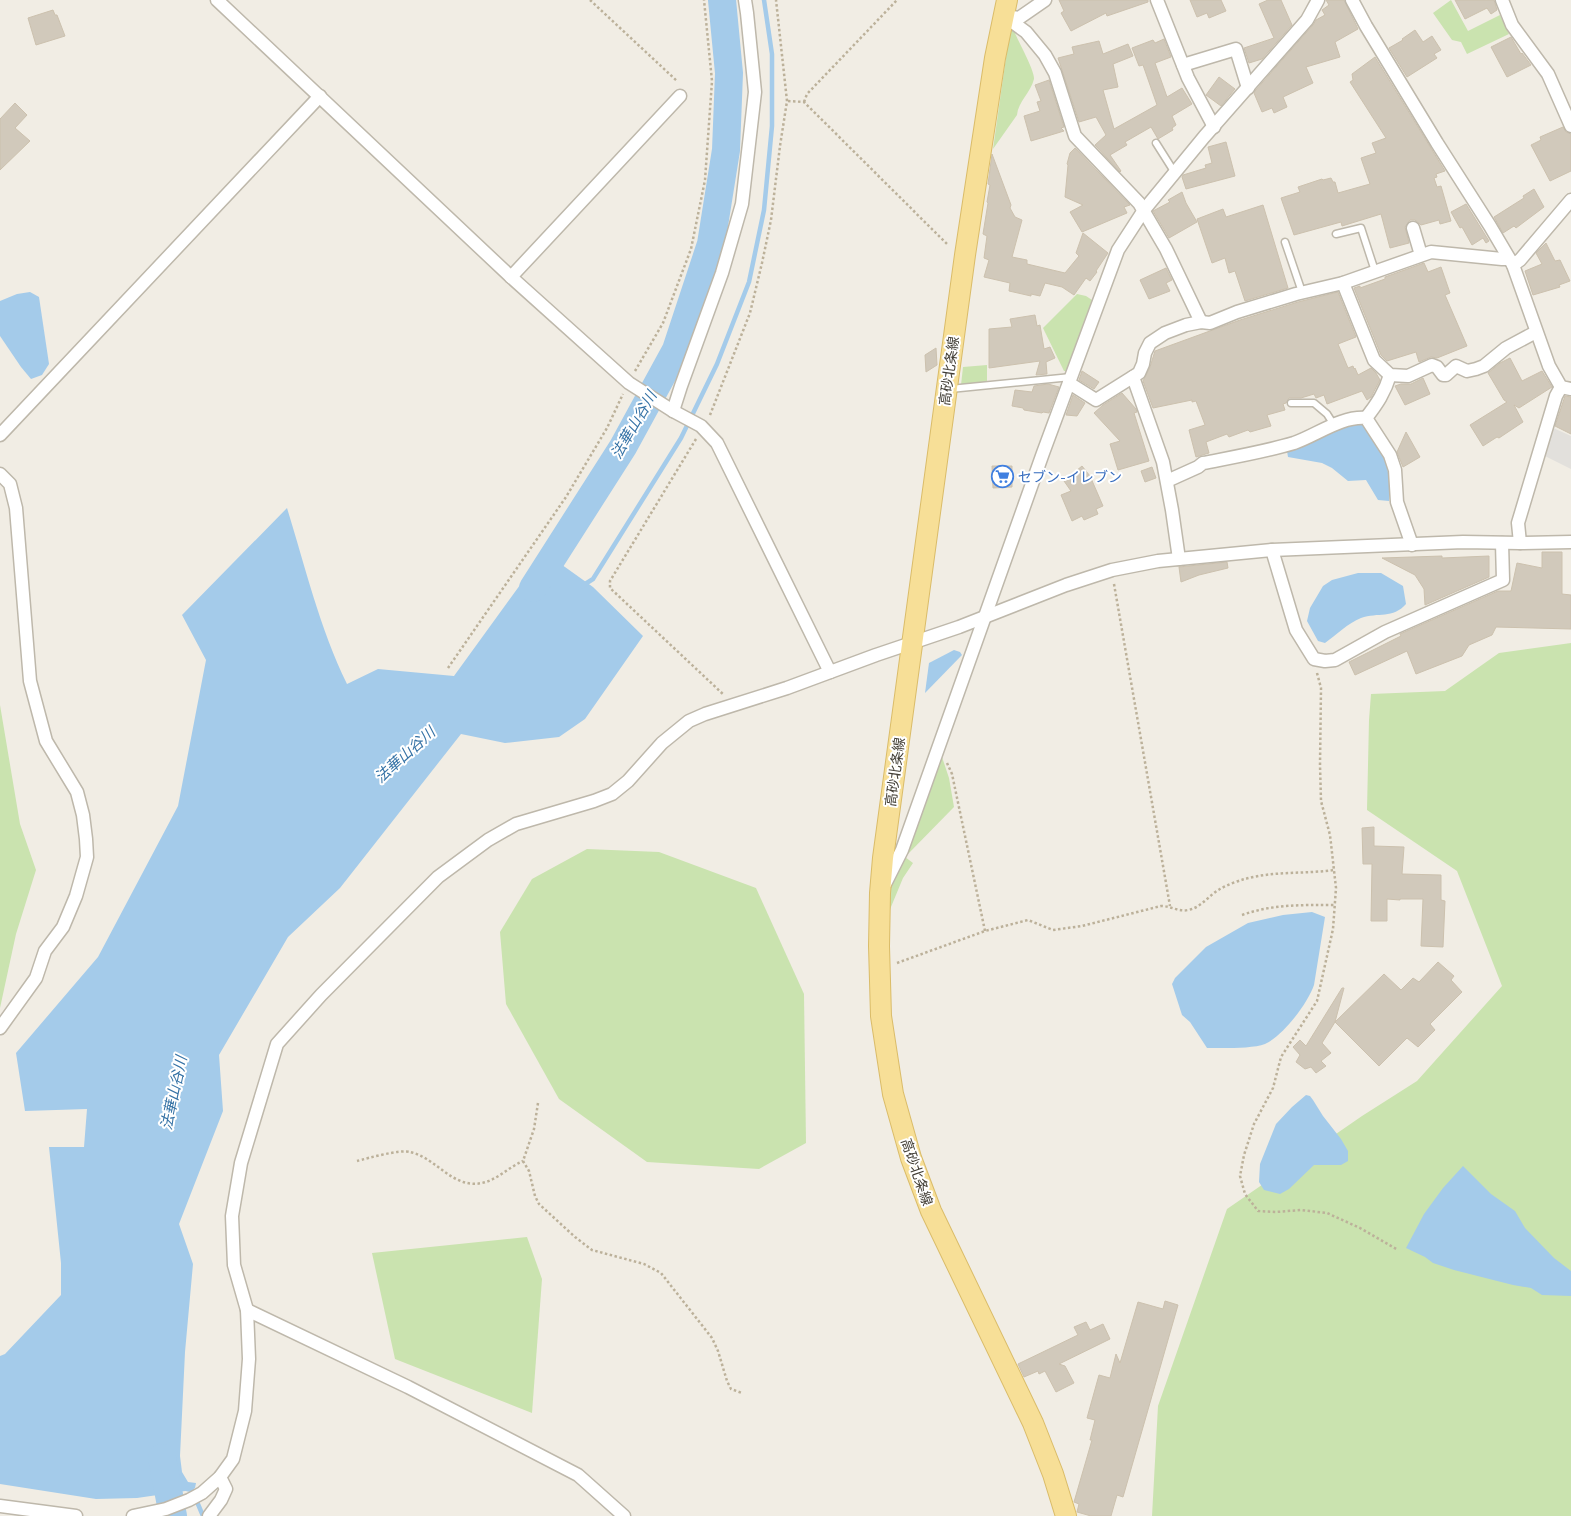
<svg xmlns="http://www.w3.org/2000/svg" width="1571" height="1516" font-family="Mulish,'Noto Sans JP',sans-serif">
<rect width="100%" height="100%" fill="#f1ede4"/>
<g fill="#cae3af">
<path d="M1451,0L1468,31L1500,15L1509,34L1467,54L1461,42L1452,40L1433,13Z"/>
<path d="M1010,29L1014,31C1018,41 1035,71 1034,79C1031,92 1018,102 1017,115L993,149Z"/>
<path d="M1077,294L1086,296L1092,300L1066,371H1064L1043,328Z"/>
<path d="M987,365V382L961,385L963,367Z"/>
<path d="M1571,643V1516H1152L1158,1406L1227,1209L1362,1116L1417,1081L1502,986L1457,871L1367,810L1369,720L1371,694L1445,691L1499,653Z"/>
<path d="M0,705L20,824L36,870L16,934L0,1008Z"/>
<path d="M942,757L949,778L954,807L907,855L939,758Z"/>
<path d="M587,849L659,852L756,888L804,994L806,1143L759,1169L647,1162L559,1099L506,1004L500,932L532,879Z"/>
<path d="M905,857L913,863L903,878L886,919L889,893L892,881Z"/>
<path d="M527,1237L542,1279L532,1413L395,1359L372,1253Z"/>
</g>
<path fill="#e2e0dc" d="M1551,427L1571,436V469L1543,455Z"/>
<g fill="#a4cbea">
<path d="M30,292L39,297L49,364L42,375L31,379L21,367L0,336V301L17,294Z"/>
<path d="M1352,424H1362L1368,428L1387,464L1390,490L1389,501L1378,500L1366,480L1348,481L1332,468L1322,463L1288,457L1287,451Z"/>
<path d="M287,508C305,566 320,629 347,684L378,669L454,676L544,552L593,587L643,636L585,719L559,737L505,743L461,734L340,888L288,937L219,1055L223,1111L179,1224L193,1264L185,1352L180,1456L182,1472L188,1482L196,1483L195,1488L192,1490L137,1498L96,1499L0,1484V1356L5,1354L61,1295V1263L49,1147H84L87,1109L25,1111L16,1053L98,957L178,806L206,660L182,615Z"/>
<path d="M1358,573H1381L1403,586L1406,604C1393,619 1378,612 1361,618C1348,623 1336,635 1325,643L1318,641L1307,621L1310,608L1323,586L1332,580Z"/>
<path d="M954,650L960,652L962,655L925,693L929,663Z"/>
<path d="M1312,912L1325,917L1314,985C1308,1003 1283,1036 1265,1044C1252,1049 1221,1048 1207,1048L1190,1022L1182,1015L1172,984L1175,978L1206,947L1248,923L1283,915Z"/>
<path d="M1306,1095L1310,1096L1313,1100L1323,1116L1341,1139L1348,1151V1161L1341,1165H1314L1289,1189L1280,1194L1264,1190L1259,1182L1260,1164L1276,1124L1292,1107Z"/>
<path d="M1463,1166L1491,1194L1515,1211L1525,1228L1554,1258L1571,1271V1296L1542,1295L1531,1288L1513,1285L1454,1270L1433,1263L1425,1257L1406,1248L1424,1214L1443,1188Z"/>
</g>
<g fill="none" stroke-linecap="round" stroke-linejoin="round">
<g stroke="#a4cbea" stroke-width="4.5">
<path d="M582,586L593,579L681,438L717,364L749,282L764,210L772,126V54L764,0"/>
<path d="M187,1489L192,1490L203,1516"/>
</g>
<g stroke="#a4cbea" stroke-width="28">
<path d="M533,588L623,447L676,350L711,244L726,150L729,73L722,0"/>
<path d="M162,1458L173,1516"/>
</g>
</g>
<g fill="#d1c9bb" stroke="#ccc1ae">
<path d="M1059,0H1148V2L1107,16L1106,13L1071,31L1061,13L1064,11Z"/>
<path d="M1190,0H1221L1226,11L1209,18L1207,13L1197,17Z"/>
<path d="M1268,0H1281L1292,25L1262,59L1249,63L1244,48L1274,38L1259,4Z"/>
<path d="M1326,0H1344L1358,29L1335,42L1340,57L1306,67L1313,83L1283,97L1287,107L1274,113L1272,108L1262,112L1254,93L1255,91L1313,25L1316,20L1325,15L1322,10L1329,5Z"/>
<path d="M1455,0H1494L1497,10L1491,14L1487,8L1465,19Z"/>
<path d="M53,10L55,15H57L65,36L36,45L28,18Z"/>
<path d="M1415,30L1423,42L1432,36L1441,50L1434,54L1437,58L1407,77L1389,48L1403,40L1402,39Z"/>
<path d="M1511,37L1521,54L1522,53L1531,65L1507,77L1491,47Z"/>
<path d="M1164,39L1171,57L1155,63L1167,97L1182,88L1192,104L1172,116L1176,125L1172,128L1173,130L1158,139L1151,127L1125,142L1127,145L1110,155L1121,171L1120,172L1095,145L1106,135L1096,117L1079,122L1058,58L1074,54L1072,47L1099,41L1103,54L1128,44L1133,56L1113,64L1118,87L1103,90L1114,129L1157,105L1143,65L1139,66L1132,48L1153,40L1155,43Z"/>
<path d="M1375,57L1445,171L1436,174L1437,177L1434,178L1437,187L1441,186L1451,221L1440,224L1439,220L1421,225L1415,220H1410L1405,227L1409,243L1390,248L1381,214L1342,226L1341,222L1294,235L1281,198L1300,192L1298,187L1322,179L1323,180L1331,178L1333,182H1335L1338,193L1370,184L1361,158L1376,153L1372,143L1386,138L1350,82L1353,80L1352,74Z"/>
<path d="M1219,77L1235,89L1221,106L1206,95Z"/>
<path d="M1049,80L1064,127L1061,128L1064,131L1031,141L1024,116L1040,111L1037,102L1041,101L1035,85Z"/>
<path d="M15,103L27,115L15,128L30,141L0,170V119Z"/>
<path d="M1563,127L1566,132L1571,134V171L1550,181L1531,145L1541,140L1540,137Z"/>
<path d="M1226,142L1235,176L1186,189L1182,177L1183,175L1206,168L1205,165L1212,163L1208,147Z"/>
<path d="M1075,148L1130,205L1124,207L1127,213L1082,232L1070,212L1083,205L1065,197L1068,165L1067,164L1070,153Z"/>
<path d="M992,154L1011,205L1010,208L1015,217L1022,220L1012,257L1027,260V264L1065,273L1079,256L1076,253L1083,233L1108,253L1096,271L1097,272L1090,281L1086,278L1074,295L1062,287L1045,283L1040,296L1031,294V296L1009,291L1010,283L984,277L989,260L984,258L987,236L983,234L988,203L987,202L990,185L988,184Z"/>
<path d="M1534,189L1544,207L1516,228L1514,226L1503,233L1494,217L1524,198L1523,196Z"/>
<path d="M1182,192L1186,203L1197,222L1169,238L1153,211L1170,202L1168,200Z"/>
<path d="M1466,204L1489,241L1486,243L1483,238L1472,245L1462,227L1460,228L1451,212Z"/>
<path d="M1263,205L1288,288L1245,301L1235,271L1229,273L1225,258L1212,263L1197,219L1223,209L1226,217Z"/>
<path d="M1546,243L1555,261L1560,260L1570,281L1559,285L1560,287L1533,295L1525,271L1542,264L1536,253Z"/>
<path d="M1424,263L1428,272L1441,267L1450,293L1445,295L1467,346L1437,358L1431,357L1419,362L1416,352L1387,361L1381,355L1354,288L1360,286V288L1385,279V277Z"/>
<path d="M1166,268L1172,280L1166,283L1170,291L1149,299L1140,280Z"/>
<path d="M1338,292L1356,337L1338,344L1348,368L1353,366L1354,369L1355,368L1358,375L1371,368L1376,373L1380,380L1371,397L1367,400L1362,391L1327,404L1324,395L1316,398L1314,394L1301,398H1289L1286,403L1283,404L1285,410L1267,415L1271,426L1250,432L1248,430L1229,437L1227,434L1206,442L1209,453L1196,457L1189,430L1205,425L1196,401L1192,402V400L1153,408L1143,381L1150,367L1155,351L1240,320L1298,302Z"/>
<path d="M1035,315L1037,326L1040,325L1044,349L1050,347L1055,358L1046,362L1047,374L1036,375L1040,361L989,368V329L1012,327L1010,319Z"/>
<path d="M936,348L937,365L926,372L925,355Z"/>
<path d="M1510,358L1522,381L1542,371L1552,387L1519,408L1514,405L1523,422L1499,438L1497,437L1483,446L1470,425L1507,402L1504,400L1488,373L1500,363Z"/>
<path d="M1082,371L1099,382L1094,389L1079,380Z"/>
<path d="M1423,378L1430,394L1405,405L1395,386L1401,384H1411Z"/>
<path d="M1048,384L1059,387L1049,413L1043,412L1042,413L1024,410L1023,408L1012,406L1015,390L1032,392L1034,386Z"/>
<path d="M1122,393L1136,409L1137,412L1134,413L1149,461L1118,470L1110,444L1120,441L1094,413L1103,405Z"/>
<path d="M1073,395L1085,403L1077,416L1066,415Z"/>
<path d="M1565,396L1571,397V434L1555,426Z"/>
<path d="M1406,432L1420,457L1403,467L1397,452Z"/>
<path d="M992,466H1012V487L993,488Z"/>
<path d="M1082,466L1090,476L1103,506L1096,509L1098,514L1084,520L1082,516L1072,521L1061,495L1071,491L1064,481Z"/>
<path d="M1152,467L1156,478L1145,482L1141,471Z"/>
<path d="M1542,552H1562V594L1571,595V629L1496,627L1492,635L1469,645L1462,656L1416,674L1407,651L1355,675L1349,662L1401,636L1400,634L1498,591H1511L1517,563L1542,568Z"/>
<path d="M1442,556V558L1489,556V577L1425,605L1424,589L1415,575L1382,558Z"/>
<path d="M1227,562L1228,568L1199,575L1181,582L1179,567Z"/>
<path d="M1374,827V846L1404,847L1402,874L1441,875V900L1445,901L1443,947L1421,946L1423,899H1400V900L1387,899V921H1371L1372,864H1363L1362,828Z"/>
<path d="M1438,962L1454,976L1451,980L1462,992L1430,1024L1435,1030L1418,1047L1407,1038L1379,1066L1335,1022L1322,1043L1331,1053L1321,1061L1326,1066L1316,1073L1311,1067L1305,1069L1296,1062L1300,1055L1293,1047L1300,1040L1306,1046L1342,988H1344L1335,1022L1384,974L1401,990L1413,978L1419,982Z"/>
<path d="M1165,1301L1178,1305L1123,1497L1117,1495L1111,1516H1091L1077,1512L1079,1504L1074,1502L1092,1440H1090L1095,1420L1087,1418L1099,1375L1110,1378L1116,1354L1120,1363L1138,1302L1163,1309Z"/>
<path d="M1086,1322L1090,1330L1103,1324L1110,1339L1059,1364L1065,1366L1074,1383L1056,1392L1045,1371L1039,1374L1038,1371L1024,1377L1018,1364L1078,1335L1074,1327Z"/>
</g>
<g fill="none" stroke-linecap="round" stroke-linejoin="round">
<defs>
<g id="lane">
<path d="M1156,143L1175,173"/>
<path d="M1336,234L1361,228L1375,271"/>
<path d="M1285,242L1302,292"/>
<path d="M950,389L1071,377"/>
<path d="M1291,403H1314L1327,414L1334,425"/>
</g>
<g id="street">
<path d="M217,0L511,277L629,383L673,411L701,426L717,443L830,672"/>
<path d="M1157,0L1188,78L1214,127"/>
<path d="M1352,0L1366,26L1437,143L1490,226L1513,265L1549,366L1561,387L1571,389"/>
<path d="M1502,0L1512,25L1548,74L1571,126"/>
<path d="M1004,16L1026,32L1045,55L1055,73L1075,136L1139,203L1166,249L1201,322"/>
<path d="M1004,16L1019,18L1045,0"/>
<path d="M1183,65L1236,49L1248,88"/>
<path d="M1413,228L1421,255"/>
<path d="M1513,265L1520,260L1571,200"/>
<path d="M511,277L680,96"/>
<path d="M1343,283L1374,360L1390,375L1408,376L1432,365L1437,367L1443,375H1446L1456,366L1467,371L1476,369L1484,366L1506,348L1536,332"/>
<path d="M1133,377L1163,462L1172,510L1179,559"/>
<path d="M1069,383L1096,400L1139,373L1143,364L1145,353L1150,343L1165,333L1186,325L1201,322L1210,323L1237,312L1296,294L1343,283L1431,252L1502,259H1509"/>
<path d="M673,411L681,386L722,273L742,204L755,92L747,13L745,0"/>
<path d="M1366,418C1377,404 1385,392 1390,375"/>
<path d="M0,435L320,96"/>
<path d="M0,474L10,484L16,508L30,681L46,741L77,792L83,815L86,839L87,857L76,896L63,927L45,951L36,978L0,1028"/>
<path d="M1167,481L1198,467L1203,463C1234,457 1264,452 1294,443C1317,435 1341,416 1366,418L1390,455L1395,470L1397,502L1412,545"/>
<path d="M1520,543L1518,523L1556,396L1561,387"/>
<path d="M1272,550L1296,630L1314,659L1325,661L1335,660L1385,632L1503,580L1502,543"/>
<path d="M885,884L902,850L1043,453L1118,250L1144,210L1204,137L1307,20L1318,0"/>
<path d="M247,1310L408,1387L578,1475L624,1516"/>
<path d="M0,1506L76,1516"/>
<path d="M133,1516L166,1509L189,1500L202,1493L220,1477L233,1459L245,1411L249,1359L247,1310L234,1265L232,1216L241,1163L277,1044L321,995L438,877L488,840L516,824L594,801L612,794L628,781L662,743L689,721L705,714L787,688L876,655L959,627L1066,585L1112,570L1158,561L1272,550L1463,542L1520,543L1571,542"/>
<path d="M209,1516L221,1500L226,1489L220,1477"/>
</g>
<path id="primary" d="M1007,0L995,58L965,255L883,858L880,893L879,946L881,1016L893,1094L911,1158L931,1211L1033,1423L1053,1474L1066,1516"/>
</defs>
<use href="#lane" stroke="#beb8ab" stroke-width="9"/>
<use href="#street" stroke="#beb8ab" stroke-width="15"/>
<use href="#primary" stroke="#dabc69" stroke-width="22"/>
<g stroke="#bcb19a" stroke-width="2.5" stroke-dasharray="2.5 2.5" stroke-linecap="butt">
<path d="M590,0L677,81V82"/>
<path d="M788,101L804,102L948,245"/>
<path d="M804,102L807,94L897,0"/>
<path d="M635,371L663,323L691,249L705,180L712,81L704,0"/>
<path d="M710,415L750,313L762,263L771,220L780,146L787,101L776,0"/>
<path d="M696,439L610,581V588L724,695"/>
<path d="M1114,584L1170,906"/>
<path d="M448,668L566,497L607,428L623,394"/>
<path d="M1317,673L1321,688L1320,765L1321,801L1330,835L1336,888L1333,929L1317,1001L1281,1057L1273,1088L1254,1124L1244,1155L1240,1176L1245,1194L1258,1211L1276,1212L1301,1210L1327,1213L1360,1228L1398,1250"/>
<path d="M947,763L952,774L985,931"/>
<path d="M1242,915C1273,904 1302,905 1335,905"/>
<path d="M897,963L985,931L1028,920L1053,930L1082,926L1161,906C1171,906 1178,912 1188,910C1201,908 1209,895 1220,889C1227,885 1237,881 1245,879C1273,871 1305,874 1334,870"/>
<path d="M538,1103L534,1129L523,1161L529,1171L535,1196L539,1204L575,1237L592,1250L644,1264L661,1273L712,1338L718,1351L727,1381L731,1389L742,1393"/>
<path d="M357,1161C368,1158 401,1149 410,1152C437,1158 452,1189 482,1183C497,1180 509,1167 523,1161"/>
</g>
<use href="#lane" stroke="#fff" stroke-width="6"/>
<use href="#street" stroke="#fff" stroke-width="12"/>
<use href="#primary" stroke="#f7df97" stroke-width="20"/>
</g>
<defs>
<symbol id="supermarket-ring" viewBox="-11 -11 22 22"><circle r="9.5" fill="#fff" stroke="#3f7fe0" stroke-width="1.5"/><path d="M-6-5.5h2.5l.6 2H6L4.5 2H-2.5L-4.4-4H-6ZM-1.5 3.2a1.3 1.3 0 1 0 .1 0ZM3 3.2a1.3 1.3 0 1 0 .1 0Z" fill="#3f7fe0"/></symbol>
</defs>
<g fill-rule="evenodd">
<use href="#supermarket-ring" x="990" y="464" width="25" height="25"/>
</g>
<g text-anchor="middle" stroke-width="4" stroke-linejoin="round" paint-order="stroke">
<g font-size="14" fill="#423e35" stroke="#fff">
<text transform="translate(949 371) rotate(-82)" y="5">高砂北条線</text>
<text transform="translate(895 772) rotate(-82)" y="5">高砂北条線</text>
<text transform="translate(917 1172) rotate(71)" y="5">高砂北条線</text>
</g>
<g font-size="14" fill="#366cbe" stroke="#fff" text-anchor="start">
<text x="1018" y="482">セブン-イレブン</text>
</g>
<g font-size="15" font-style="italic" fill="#3673a6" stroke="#fff">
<text transform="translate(634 425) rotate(-60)" y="5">法華山谷川</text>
<text transform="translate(405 755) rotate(-42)" y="5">法華山谷川</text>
<text transform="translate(174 1093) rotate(-78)" y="5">法華山谷川</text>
</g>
</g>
</svg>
